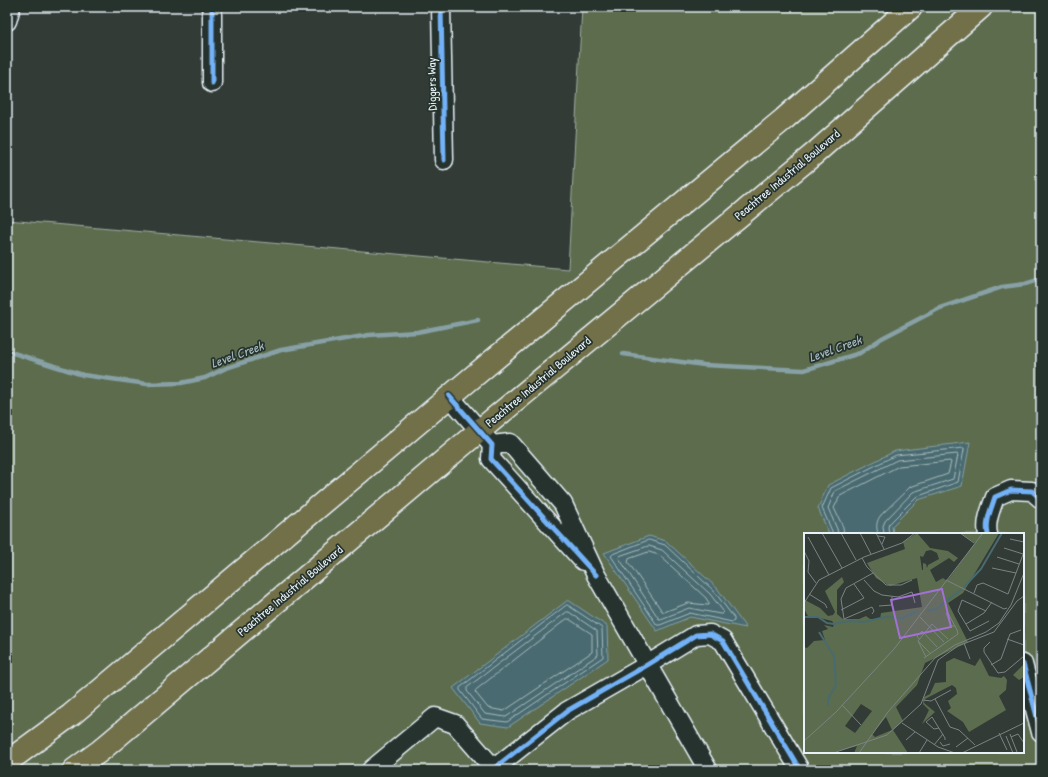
<svg xmlns="http://www.w3.org/2000/svg" width="1048" height="777" font-family="'Patrick Hand',sans-serif">
<rect width="100%" height="100%" fill="#333b37"/>
<filter id="ink" filterUnits="userSpaceOnUse"><feTurbulence type="fractalNoise" baseFrequency=".025" numOctaves="2"/><feDisplacementMap in="SourceGraphic" scale="8" xChannelSelector="R" yChannelSelector="G"/><feConvolveMatrix kernelMatrix="1 2 1 2 8 2 1 2 1" color-interpolation-filters="sRGB"/></filter>
<g filter="url(#ink)">
<path fill="#5c6c4e" stroke="#a2aea3" fill-rule="evenodd" d="M582,7H1041V770H7V220L568,269ZM805,534H1023V752H805Z"/>
<g fill="#486b6f" stroke="#88a1a6">
<path d="M970,442L962,486L918,500L892,526L893,534H829L818,508L828,485L895,451Z"/>
<path d="M649,536L666,541L717,588L746,628L690,617L657,631L604,553Z"/>
<path d="M568,600L607,626L608,659L508,727L480,723L453,688Z"/>
</g>
<g fill="none" stroke-linecap="round" stroke-linejoin="round">
<g stroke="#a8bbc1" stroke-width="1">
<path d="M833,534L832,531L822,508L831,488L896,455L964,448V450L958,482L916,497L889,524L888,527L889,534"/>
<path d="M838,534L837,529L828,508L835,491L897,460L957,454L958,455L953,479L913,492L885,521L883,526L884,534"/>
<path d="M844,534L843,527L834,508L840,496L899,466L950,461L951,462L948,474L910,487L881,515C876,521 876,527 878,534"/>
<path d="M649,540L665,545L714,591L734,618V621L732,622L690,613L660,625H657L611,556L613,554Z"/>
<path d="M649,546L662,550L710,594L723,611L722,614H720L689,608L661,619H659L619,558L620,556Z"/>
<path d="M649,552L659,555L706,598L709,603V605H707L688,603L664,612L662,611L628,562L629,559Z"/>
<path d="M567,605L569,606L602,628L603,657L507,722L482,719L460,690V688Z"/>
<path d="M567,612H569L597,631L598,655L506,717L485,714L467,691V688Z"/>
<path d="M567,619H569L592,634V652L504,711L488,708L475,692L476,690Z"/>
</g>
<g stroke="#88a1a6" stroke-width="4.5">
<path d="M7,351L83,375L147,384L181,383L205,378L226,368L281,350L369,335L417,332L478,320"/>
<path d="M623,354L704,365L804,370L860,353L882,338L940,308L1002,287L1025,284L1041,279"/>
</g>
<defs>
<g id="minor">
<path d="M212,7V83"/>
<path d="M441,7L444,160"/>
<path d="M7,21L11,7"/>
<path d="M449,396L492,445L491,459L583,561"/>
<path d="M492,445L510,443L563,504L596,575L708,770"/>
<path d="M988,534C985,522 991,509 995,497L1011,490L1032,491L1041,499"/>
<path d="M1023,664L1041,732"/>
<path d="M371,770L435,717L455,724L495,770"/>
<path d="M492,770L567,711L647,665L696,635L710,634L723,641L800,770"/>
</g>
<g id="trunk">
<path d="M7,762L71,715L468,381L784,119L911,7"/>
<path d="M74,770L100,751L479,431L814,154L981,7"/>
</g>
</defs>
<use href="#minor" stroke="#e8f1f8" stroke-width="21"/>
<use href="#trunk" stroke="#e8f1f8" stroke-width="25"/>
<use href="#minor" stroke="#26332d" stroke-width="18"/>
<use href="#trunk" stroke="#716f4a" stroke-width="22"/>
<defs>
<g id="cycleway">
<path d="M212,7V83"/>
<path d="M441,7L444,160"/>
<path d="M449,396L492,445L491,459L596,575"/>
<path d="M988,534C985,522 991,509 995,497L1011,490L1032,491L1041,499"/>
<path d="M1023,664L1041,732"/>
<path d="M492,770L567,711L647,665L696,635L710,634L723,641L800,770"/>
</g>
</defs>
<use href="#cycleway" stroke="#26332d" stroke-width="8"/>
<use href="#cycleway" stroke="#73b2f8" stroke-width="5"/>
</g>
</g>
<g text-anchor="middle" stroke-width="3.5" stroke-linejoin="round" paint-order="stroke">
<g font-size="12" fill="#e8f1f8" stroke="#26332d">
<text transform="translate(432 84) rotate(-91)" y="4">Diggers Way</text>
<text transform="translate(787 175) rotate(-40)" y="4">Peachtree Industrial Boulevard</text>
<text transform="translate(538 382) rotate(-40)" y="4">Peachtree Industrial Boulevard</text>
<text transform="translate(290 591) rotate(-40)" y="4">Peachtree Industrial Boulevard</text>
</g>
<g font-size="13" font-style="italic" fill="#a8bbc1" stroke="#26332d">
<text transform="translate(835 348) rotate(-20)" y="5">Level Creek</text>
<text transform="translate(237 354) rotate(-20)" y="5">Level Creek</text>
</g>
</g>
<g transform="translate(804 533)">
<rect width="220" height="220" fill="#333b37"/>
<path d="M113,0L126,15L144,18L154,25L150,29L145,25L126,37L132,49L139,45L143,48L171,10L156,0H195L159,60L144,70L164,109L121,130L113,152L92,174L99,188L89,197L104,220H50L53,213L27,220H0V114L3,115L10,108L21,107L18,98L24,96L20,92L29,94L30,91L28,88L16,85H5L0,76L1,67L16,75L24,83L29,82L31,79L21,58L38,44L40,49L33,57V81L39,86H55L62,83L66,86H76L77,80L118,74L113,45L86,53L72,45L63,30L101,16L99,9ZM127,17L133,20L135,26L124,32L123,35L122,31L119,30V37H118L116,23L119,24L122,18ZM57,171L68,178L51,200L41,193ZM82,184L88,197L71,204L68,201ZM150,125L171,133L176,125L185,143L197,145L200,143L203,147L202,157L195,163L202,177L165,199L159,189L143,178L147,175L144,168L153,161L152,155L148,152L121,166L120,170L131,179L118,191L125,177L119,171L120,164L126,161L131,150L142,149V129ZM220,131V144L215,147L209,142Z" fill="#5c6c4e" fill-rule="evenodd"/>
<path fill="none" stroke="#486b6f" stroke-width="2" d="M160,54L177,36L198,0M123,78L132,76L158,56M0,84H14L23,90L30,91L45,88L60,89L81,84L99,85L114,78M15,99L30,123L32,152L24,166V173"/>
<path fill="none" stroke="#7b8484" stroke-width="1" d="M18,0L38,35M37,0L52,27M56,0L67,21M72,0L80,16M156,0L170,10M74,3L81,4L78,11M4,4L25,42M206,6L220,9M200,15L219,21M0,18L5,28L4,39L12,50M193,24L215,31M58,25L63,34L82,52H97L108,47M188,35L212,40M60,47L70,58L78,62L94,64L108,59L111,70M142,47L200,76L203,75M170,60L173,52L179,50L204,61L220,19M5,61L21,71L23,75M0,70L15,47L60,24L98,10L111,0M75,73L88,72V64M37,77L60,65L50,51M182,78L158,67L154,78L166,98L185,88M68,81L70,78L68,74L40,86L37,66L42,55L69,40M116,84L140,109M162,91L180,80L188,69M115,106L113,103L118,98L133,114M203,106L220,112M114,108L126,120M186,109L180,115V119L194,140L201,139L220,123M160,110L166,126M122,124L114,108L128,91L144,106M120,125L154,101L153,97L144,80H142L147,93H151M187,132L197,126L206,101L217,97M131,166L146,194L155,197L171,212M119,167L127,168L147,157M38,172L57,192M98,190L134,214L151,220M135,195L130,196L122,189L128,184L141,205V207M195,200L203,217M206,201L213,219M202,203L209,220M207,204L214,201L220,210M102,207L111,199M0,208L32,179L90,116L179,0M136,209L139,213L146,211M130,212L139,201M152,214L164,205M29,220L83,202L117,171L134,127L154,113L190,99L213,68L220,63M55,220L84,179L131,125L151,112L182,99L195,90L207,72L220,40M115,220L123,207M158,220L220,190"/>
<path fill="#a171d3" fill-opacity="0.15" stroke="#a171d3" stroke-width="2" d="M138,56L147,94L96,105L87,67Z"/>
<rect width="220" height="220" fill="none" stroke="#e8f1f8" stroke-width="2"/>
</g>
<rect width="1048" height="777" fill="none" stroke="#26332d" stroke-width="24"/>
<rect x="12" y="12" width="1024" height="753" fill="none" stroke="#e8f1f8" stroke-width="1.5" filter="url(#ink)"/>
</svg>
